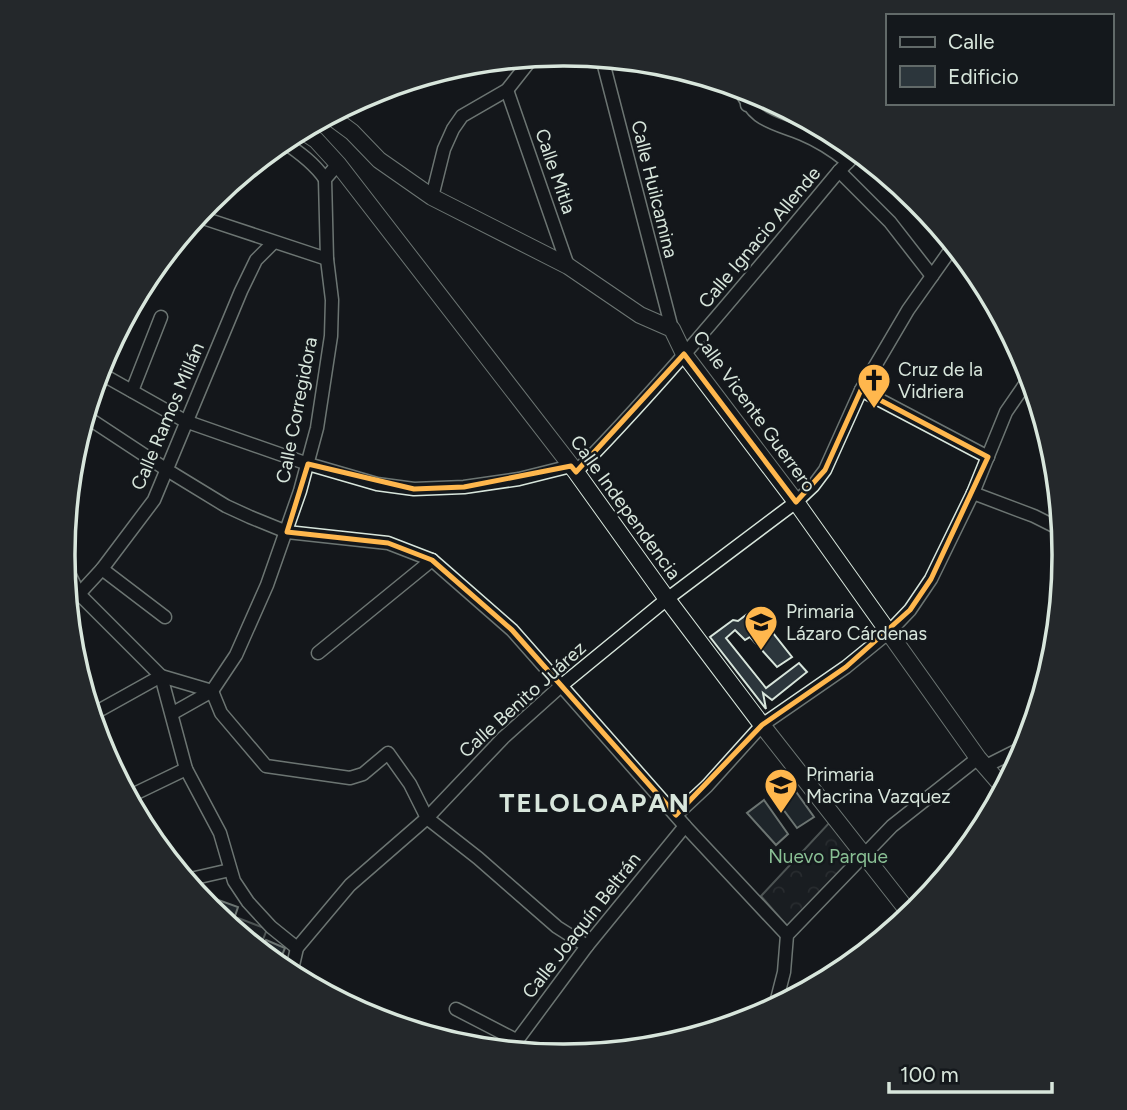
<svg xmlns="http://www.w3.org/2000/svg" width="1127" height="1110" font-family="Figtree,sans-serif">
<defs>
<pattern id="forest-crowns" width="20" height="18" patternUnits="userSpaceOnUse" patternTransform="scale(1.75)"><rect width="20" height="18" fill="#202428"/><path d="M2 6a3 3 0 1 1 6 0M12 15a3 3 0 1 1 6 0" fill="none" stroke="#404447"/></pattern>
</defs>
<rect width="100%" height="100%" fill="#14181c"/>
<path fill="url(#forest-crowns)" stroke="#939e99" stroke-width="2" d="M830,822L856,858L788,927L761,896Z"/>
<path fill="#202428" stroke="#939e99" stroke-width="2" d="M238,918L267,929L259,950L234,929Z"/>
<g fill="#2c363c" stroke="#d8e6dc" stroke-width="2">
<path d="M754,609L792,657L777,667L750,637L745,640L735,630L726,638L766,688L799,663L807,672L772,700L763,693L766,709L710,637L733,620L738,621Z"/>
<path d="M787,779L814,817L797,828L771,793Z"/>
<path d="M764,800L788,834L776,845L747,813Z"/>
<path d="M199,893L238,907L232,925L209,909L198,896Z"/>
<path d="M266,940L285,948L278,965L261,951Z"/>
</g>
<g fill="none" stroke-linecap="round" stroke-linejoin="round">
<defs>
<g id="minor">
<path d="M602,58L672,329"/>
<path d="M739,87C754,122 770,121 802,134C819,141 834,151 848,162"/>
<path d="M507,90L568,266"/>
<path d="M747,105L758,94"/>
<path d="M282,141C299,152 314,163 325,179"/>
<path d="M839,171L890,222L932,276"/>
<path d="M432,197L444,149L453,129L462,116L507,90L533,57"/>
<path d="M197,216L327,259"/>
<path d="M98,372L185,421L308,464L377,484L414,489L464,487L519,479L571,466"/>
<path d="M861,390L988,457"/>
<path d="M132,391L161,317"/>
<path d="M85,416L167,470L226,506L250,517L287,532L388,543L432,560L512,630L685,826L787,935"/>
<path d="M576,472C669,377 754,273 839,171L858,152"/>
<path d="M973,493L1034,516L1062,530"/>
<path d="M64,563L79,594L161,676L186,769L220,833L234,881L248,902L271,927L297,948"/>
<path d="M102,569L165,617"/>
<path d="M79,594L102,569L154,500L241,291L256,260L273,243"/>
<path d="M318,653L432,560"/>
<path d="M173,713L212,691L221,713L266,766L350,778L363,774L388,753L410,784L427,818L478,858L557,927L587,946"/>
<path d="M91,715L161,676L212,691L236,655L267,585L300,491L317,428L331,336L332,300L327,259L325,179L338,164"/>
<path d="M986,766L1026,746"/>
<path d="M128,797L186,769"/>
<path d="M676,815L707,786L762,725L846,667L889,632L910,610L931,579L973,493L1006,412L1030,377"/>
<path d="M186,880L230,870"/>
<path d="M291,974L297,948L350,885L427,818L503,738L562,685L667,599L796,502L813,486L825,470L861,390L908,310L954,245"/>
<path d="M775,1007L784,972L787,935L892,826L978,758"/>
<path d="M456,1009L516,1040"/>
<path d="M510,1050L587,946L685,826"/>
</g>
<g id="major">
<path d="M329,115L352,132L379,160L432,197L568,266L640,315L672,329L684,354L796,502L978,758L1004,788"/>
<path d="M301,130L316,140L338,164L576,472L667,599L762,725L911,915"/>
</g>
</defs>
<use href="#minor" stroke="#d8e6dc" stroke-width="15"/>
<use href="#major" stroke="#d8e6dc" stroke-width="18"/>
<use href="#minor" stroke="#14181c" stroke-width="12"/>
<use href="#major" stroke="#14181c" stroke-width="16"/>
</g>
<path d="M0 0H1127V1110H0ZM684,354L796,502L825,470L861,390L988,457L931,579L910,610L846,667L762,725L676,815L512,630L432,560L388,543L287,532L308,464L414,489L464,487L571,466L576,472Z" fill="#14181c" fill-opacity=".55" fill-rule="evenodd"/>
<path fill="none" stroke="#ffb74d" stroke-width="5" stroke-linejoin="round" d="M684,354L796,502L825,470L861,390L988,457L931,579L910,610L846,667L762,725L676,815L512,630L432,560L388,543L287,532L308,464L414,489L464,487L571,466L576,472Z"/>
<defs>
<symbol id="church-pin" viewBox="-11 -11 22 30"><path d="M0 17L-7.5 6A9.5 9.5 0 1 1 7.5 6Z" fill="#ffb74d" stroke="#14181c"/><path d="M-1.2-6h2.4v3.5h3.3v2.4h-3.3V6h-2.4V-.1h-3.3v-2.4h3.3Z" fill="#111"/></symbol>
<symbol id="school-pin" viewBox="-11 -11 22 30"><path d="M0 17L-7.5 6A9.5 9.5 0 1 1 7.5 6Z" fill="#ffb74d" stroke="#14181c"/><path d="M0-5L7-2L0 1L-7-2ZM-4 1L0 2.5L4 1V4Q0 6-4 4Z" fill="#111"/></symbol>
</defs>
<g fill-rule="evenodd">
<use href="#church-pin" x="855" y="361" width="38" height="52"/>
<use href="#school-pin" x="742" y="603" width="38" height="52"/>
<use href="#school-pin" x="762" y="766" width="38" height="52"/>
</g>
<g text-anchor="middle" stroke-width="5" stroke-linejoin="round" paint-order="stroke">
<g font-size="19" fill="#d8e6dc" stroke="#14181c">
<text transform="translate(556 171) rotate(71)" y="7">Calle Mitla</text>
<text transform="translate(655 189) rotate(76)" y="7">Calle Huilcamina</text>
<text transform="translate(759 237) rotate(-50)" y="7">Calle Ignacio Allende</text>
<text transform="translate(296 410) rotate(-79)" y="7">Calle Corregidora</text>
<text transform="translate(755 411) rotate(54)" y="7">Calle Vicente Guerrero</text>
<text transform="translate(167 416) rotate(-67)" y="7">Calle Ramos Millán</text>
<text transform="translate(626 507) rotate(54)" y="7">Calle Independencia</text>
<text transform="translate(522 699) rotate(-42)" y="7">Calle Benito Juárez</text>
<text transform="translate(581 925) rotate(-52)" y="7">Calle Joaquín Beltrán</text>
</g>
<g font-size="19" fill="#d8e6dc" stroke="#14181c" text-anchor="start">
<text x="898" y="376">Cruz de la<tspan x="898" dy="22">Vidriera</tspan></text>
<text x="786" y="618">Primaria<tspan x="786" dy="22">Lázaro Cárdenas</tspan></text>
<text x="806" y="781">Primaria<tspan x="806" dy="22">Macrina Vazquez</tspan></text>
</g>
<g font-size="19" fill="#8ac095" stroke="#14181c">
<text x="828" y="863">Nuevo Parque</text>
</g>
<g font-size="26" font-weight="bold" letter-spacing="2" fill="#d8e6dc" stroke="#14181c">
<text x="595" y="812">TELOLOAPAN</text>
</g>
</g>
<path d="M0 0H1127V1110H0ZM563 66H564A488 488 0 0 1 1052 554V556A488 488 0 0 1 564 1044H563A488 488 0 0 1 75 556V554A488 488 0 0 1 563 66Z" fill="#24282b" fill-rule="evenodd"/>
<path fill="none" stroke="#d8e6dc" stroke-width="3.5" d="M563 66H564A488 488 0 0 1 1052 554V556A488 488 0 0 1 564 1044H563A488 488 0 0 1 75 556V554A488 488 0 0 1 563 66Z"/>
<rect x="886" y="14" width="228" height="91" fill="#14181c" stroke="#626a69" stroke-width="2"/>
<rect x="900" y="37" width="35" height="10" fill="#14181c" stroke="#626a69" stroke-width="2"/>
<text x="948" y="49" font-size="21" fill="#d8e6dc">Calle</text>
<rect x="900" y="66" width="35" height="21" fill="#2c363c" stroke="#626a69" stroke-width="2"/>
<text x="948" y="84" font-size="21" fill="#d8e6dc">Edificio</text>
<path d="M889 1082v10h163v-10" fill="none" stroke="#d8e6dc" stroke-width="3.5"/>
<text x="900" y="1082" font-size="21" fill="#d8e6dc" stroke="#14181c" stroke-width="5" paint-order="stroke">100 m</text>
</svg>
